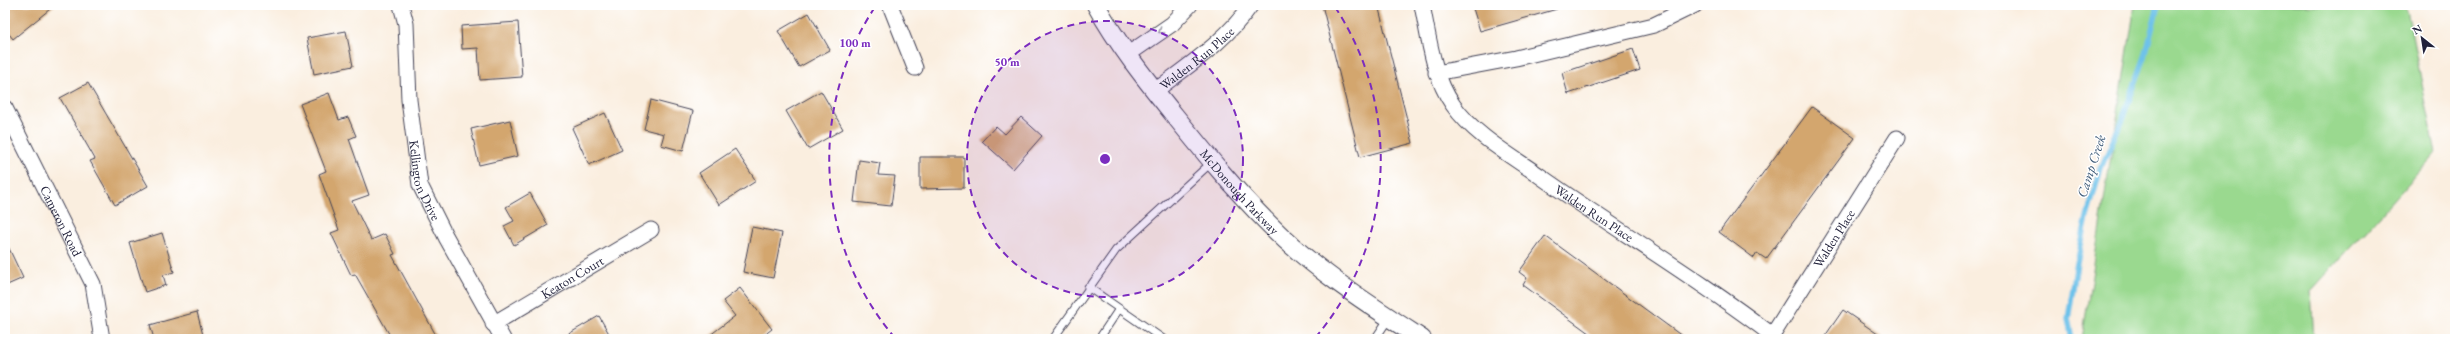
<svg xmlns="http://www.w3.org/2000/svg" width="2460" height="344" font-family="'EB Garamond',serif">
<rect width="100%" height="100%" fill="#fff"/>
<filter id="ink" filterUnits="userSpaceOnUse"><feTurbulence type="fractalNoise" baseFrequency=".025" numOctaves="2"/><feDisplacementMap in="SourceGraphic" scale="8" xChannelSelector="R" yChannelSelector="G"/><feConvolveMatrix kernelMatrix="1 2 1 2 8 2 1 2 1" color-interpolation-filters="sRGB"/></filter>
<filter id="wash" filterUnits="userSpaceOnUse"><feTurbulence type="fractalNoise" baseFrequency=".012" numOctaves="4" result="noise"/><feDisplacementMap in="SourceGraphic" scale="16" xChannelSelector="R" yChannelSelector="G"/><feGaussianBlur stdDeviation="0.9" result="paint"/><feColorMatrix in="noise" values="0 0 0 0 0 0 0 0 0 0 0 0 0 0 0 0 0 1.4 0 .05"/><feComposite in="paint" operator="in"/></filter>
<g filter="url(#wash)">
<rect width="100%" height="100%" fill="#faeedf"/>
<path fill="#9ad98f" stroke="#5e7e65" d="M2135,5H2406L2436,153L2311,291L2314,339H2082Z"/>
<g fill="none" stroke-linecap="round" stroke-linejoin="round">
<path stroke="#6ec2ea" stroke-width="5.5" d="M2072,339L2068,319L2077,263L2087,217L2101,168L2121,122L2145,57L2158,5"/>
</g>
<g id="blocks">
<g fill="#d3a66e">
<path d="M5,5H55L13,39L5,29Z"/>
<path d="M1322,5H1378L1413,143L1360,157Z"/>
<path d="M1472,5H1557V9L1480,31Z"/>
<path d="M809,13L830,50L799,67L778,31Z"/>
<path d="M518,22L522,77L480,80L478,48L462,49L461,26Z"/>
<path d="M346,31L353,66L314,74L307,38Z"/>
<path d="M1633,49L1640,70L1568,94L1562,73Z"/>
<path d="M88,83L148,186L115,205L90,161L95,159L60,98Z"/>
<path d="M821,91L843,129L808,149L786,111Z"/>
<path d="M329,93L339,120L348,117L356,136L349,139L369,195L352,201L371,240L385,234L395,254L392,255L438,339H392L355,274L351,275L331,233L339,230L319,174L326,171L300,104Z"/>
<path d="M651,100L693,111L683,151L661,145L664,134L644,129Z"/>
<path d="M1812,107L1855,138L1766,259L1757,253L1754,258L1719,232Z"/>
<path d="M605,113L622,150L589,165L572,128Z"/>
<path d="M1021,117L1042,136L1013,169L982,141L996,126L1005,134Z"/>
<path d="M510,120L518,156L479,165L471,129Z"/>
<path d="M735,149L756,181L719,205L699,173Z"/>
<path d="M920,157H964V188L920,189Z"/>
<path d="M859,160L880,163L878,175L895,176L891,206L854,202Z"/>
<path d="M530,193L548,225L514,245L504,226L514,221L506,207Z"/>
<path d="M752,227L782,233L773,278L743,272Z"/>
<path d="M162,233L174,272L163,275L166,285L145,292L130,243Z"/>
<path d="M1545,236L1686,339H1597L1523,285L1527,278L1519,272Z"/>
<path d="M5,240L23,278L5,286Z"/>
<path d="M740,288L772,329L759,339H705L735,316L723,301Z"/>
<path d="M1843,310L1885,339H1823Z"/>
<path d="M197,312L204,339H154L150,325Z"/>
<path d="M599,316L612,339H560Z"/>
</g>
</g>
</g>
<g filter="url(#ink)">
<use href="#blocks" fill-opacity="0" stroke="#424154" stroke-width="1"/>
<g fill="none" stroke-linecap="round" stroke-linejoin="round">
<defs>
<g id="service">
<path d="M1088,287L1163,339"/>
<path d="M1053,339L1116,250L1212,162"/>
<path d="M1099,339L1119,309"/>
<path d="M1375,339L1389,318"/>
</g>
<g id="minor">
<path id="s1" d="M401,5L406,24L409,100L420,185L446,237L503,339"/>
<path d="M890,5L915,68"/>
<path id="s2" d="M1422,5C1429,39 1433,76 1453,105C1474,135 1510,155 1540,176C1616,230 1698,278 1772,335"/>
<path d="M1127,55L1172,24L1190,5"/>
<path d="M1436,73L1516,58L1654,25L1695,5"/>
<path id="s3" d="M1155,91C1190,64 1226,41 1251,5"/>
<path id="s4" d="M5,108L93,284L102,339"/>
<path id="s5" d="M493,324L651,230"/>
<path id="s6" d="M1770,339L1897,138"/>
</g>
<g id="tertiary">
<path id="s7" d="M1096,5C1118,45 1146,80 1175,116C1204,152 1234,189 1268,223C1313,269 1368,304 1422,339"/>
</g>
</defs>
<use href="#service" stroke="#424154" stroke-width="9"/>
<use href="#minor" stroke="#424154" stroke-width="17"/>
<use href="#tertiary" stroke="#424154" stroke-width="20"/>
<use href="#service" stroke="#fff" stroke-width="7"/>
<use href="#minor" stroke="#fff" stroke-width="15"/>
<use href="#tertiary" stroke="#fff" stroke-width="18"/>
</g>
<defs><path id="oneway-chevron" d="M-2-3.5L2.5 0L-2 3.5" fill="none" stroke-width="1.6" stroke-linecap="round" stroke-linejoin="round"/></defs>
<use stroke="#9c9ca7" href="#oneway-chevron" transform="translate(1161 31) rotate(145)"/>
</g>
<circle cx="1105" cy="159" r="138" fill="#7b2cbf" fill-opacity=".12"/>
<g fill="none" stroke="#7b2cbf" stroke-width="2" stroke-dasharray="7 5">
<circle cx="1105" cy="159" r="138"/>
<path d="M895 338A276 276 0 0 1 875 7M1335 7A276 276 0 0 1 1315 338"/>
</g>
<g text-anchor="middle" stroke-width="3" stroke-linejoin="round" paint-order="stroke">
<g font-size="13" fill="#22223b" stroke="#fff">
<text dy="5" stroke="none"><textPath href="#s3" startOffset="53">Walden Run Place</textPath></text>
<text dy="5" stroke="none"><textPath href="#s1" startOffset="178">Kellington Drive</textPath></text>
<text dy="5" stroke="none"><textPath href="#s7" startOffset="236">McDonough Parkway</textPath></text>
<text dy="5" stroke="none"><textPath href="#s2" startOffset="284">Walden Run Place</textPath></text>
<text dy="5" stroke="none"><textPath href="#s4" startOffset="126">Cameron Road</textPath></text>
<text dy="5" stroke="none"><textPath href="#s6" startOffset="119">Walden Place</textPath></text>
<text dy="5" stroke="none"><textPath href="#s5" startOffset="92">Keaton Court</textPath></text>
</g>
<g font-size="14" font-style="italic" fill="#3d5a78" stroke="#fff">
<text transform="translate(2091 166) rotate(-72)" y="5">Camp Creek</text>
</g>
</g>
<circle cx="1105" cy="159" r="6" fill="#7b2cbf" stroke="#fff" stroke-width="2"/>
<g font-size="12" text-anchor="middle" font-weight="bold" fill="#7b2cbf" stroke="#fff" stroke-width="3" stroke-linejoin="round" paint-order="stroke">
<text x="855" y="47">100 m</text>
<text x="1007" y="66">50 m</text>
</g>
<rect width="2460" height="344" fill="none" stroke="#fff" stroke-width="20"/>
<g transform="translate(2422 38) rotate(330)" stroke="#ffffff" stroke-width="3" paint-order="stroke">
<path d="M0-3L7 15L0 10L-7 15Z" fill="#22223b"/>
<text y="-6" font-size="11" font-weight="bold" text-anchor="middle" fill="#22223b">N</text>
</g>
</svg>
